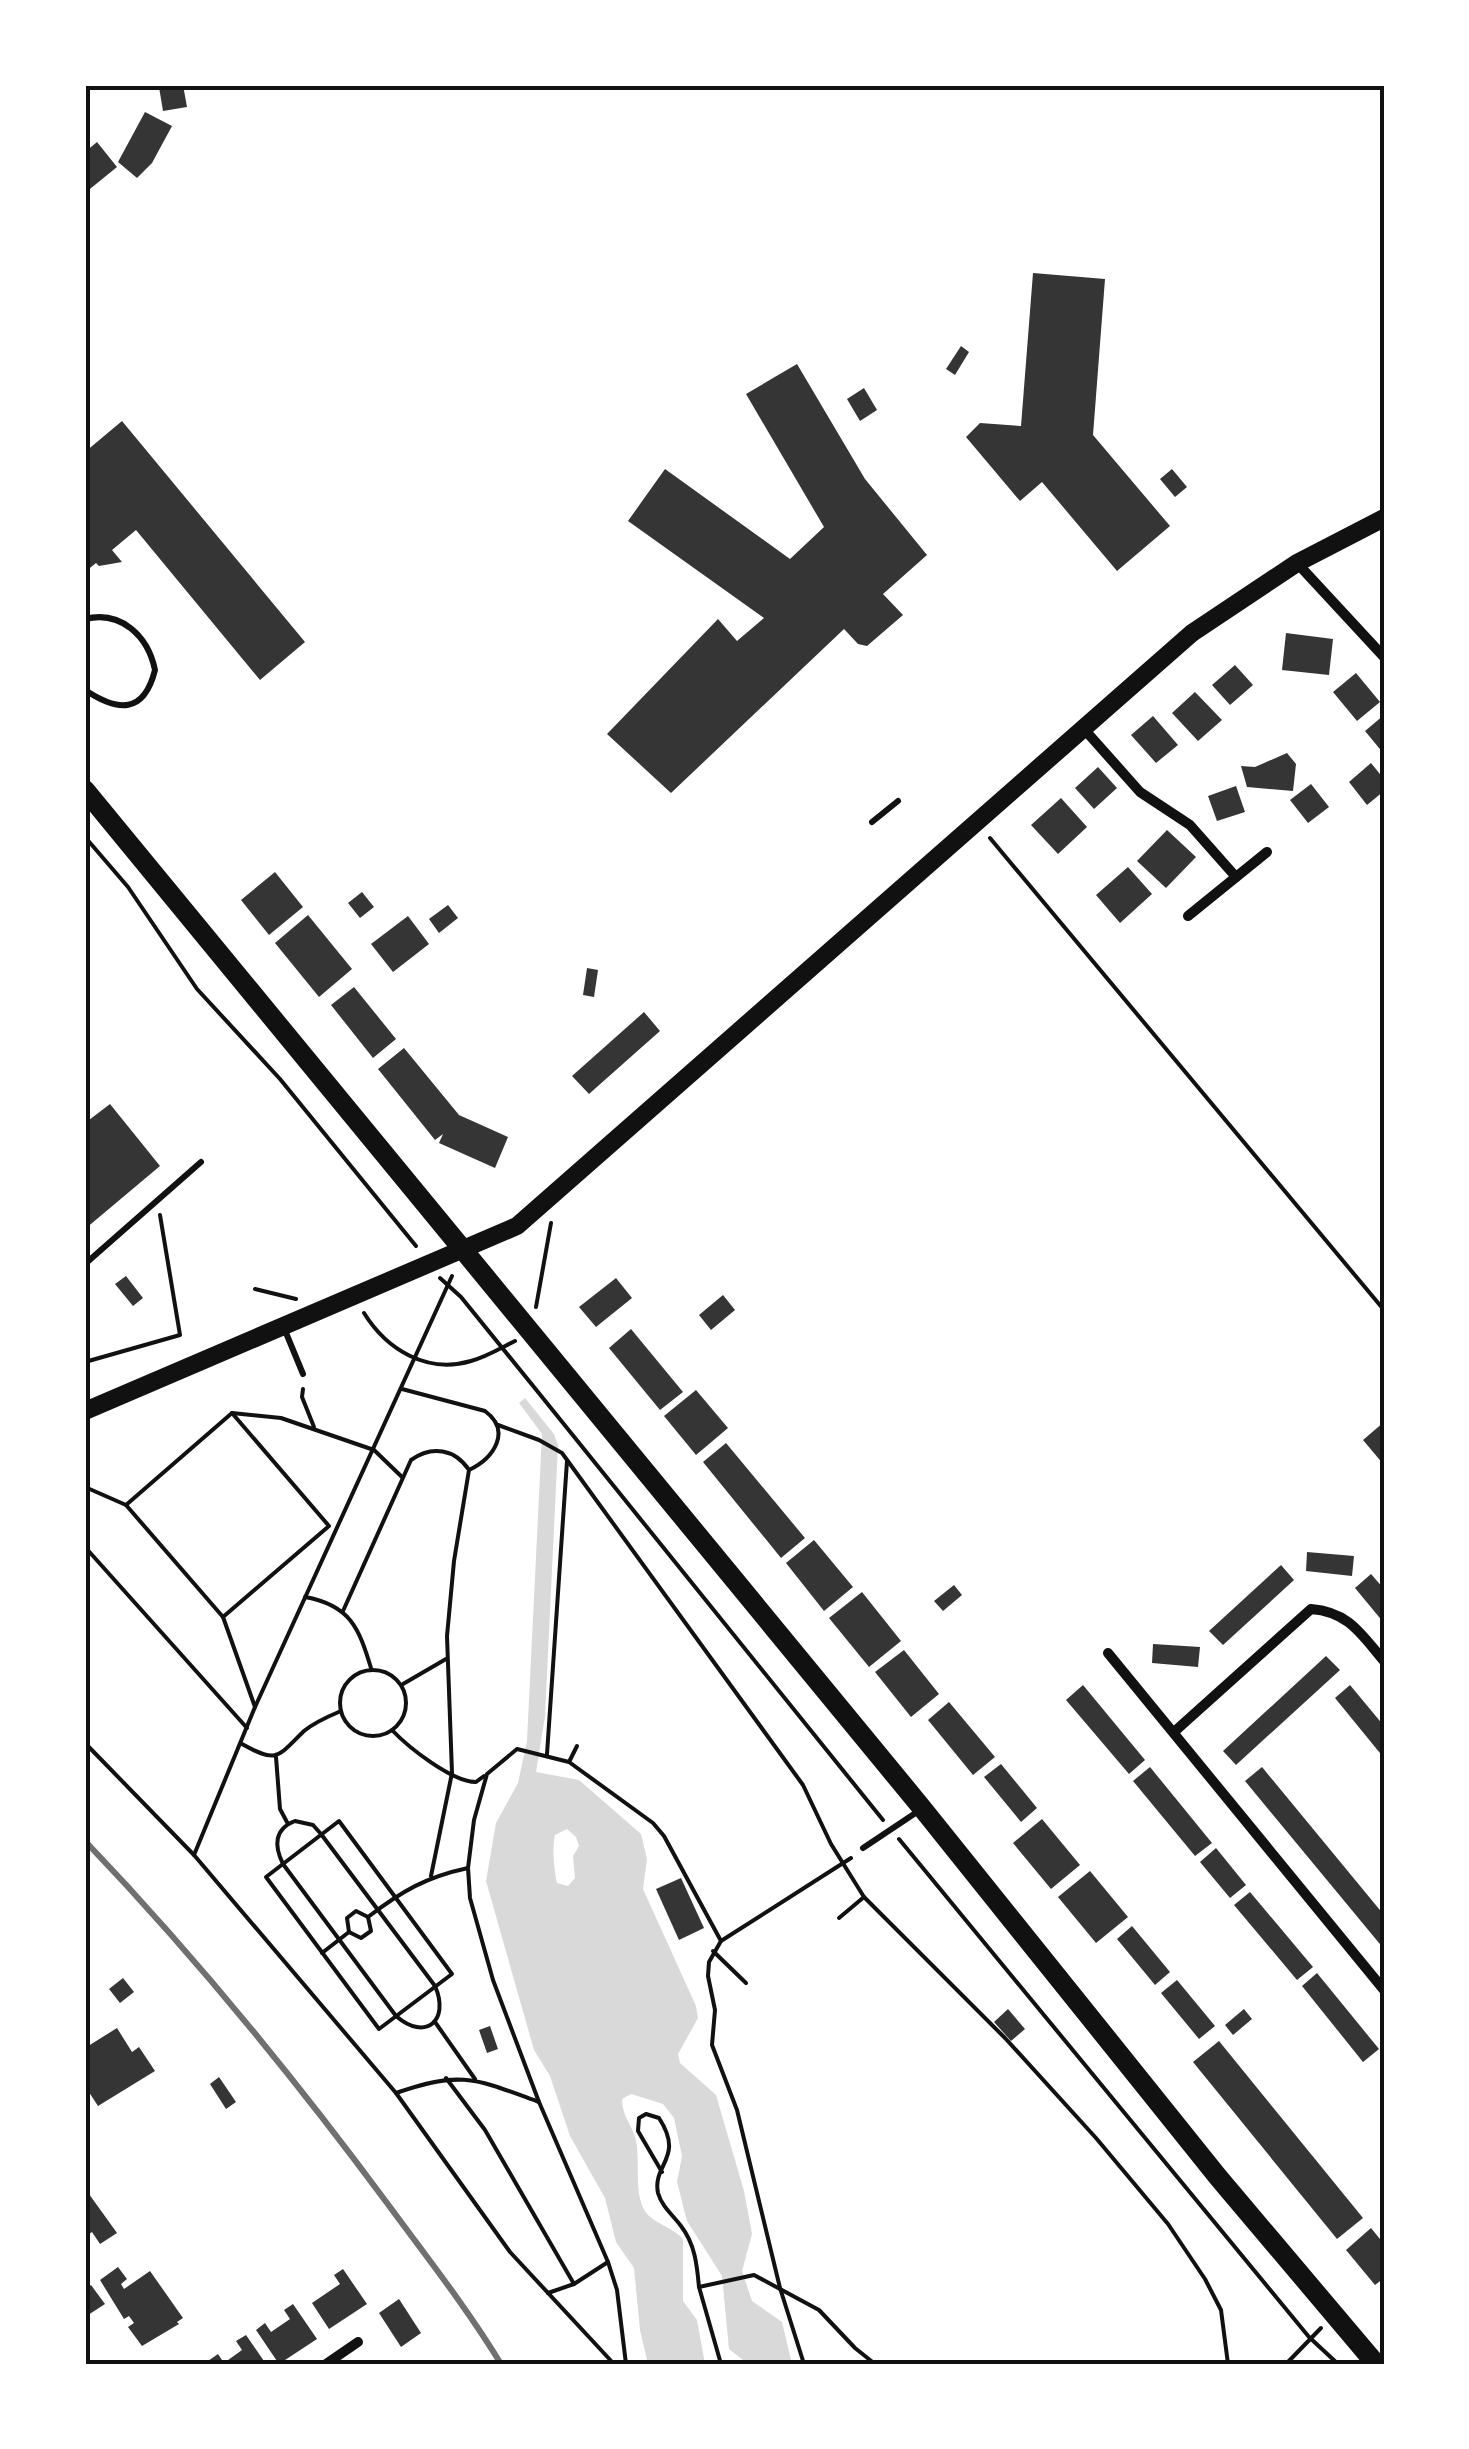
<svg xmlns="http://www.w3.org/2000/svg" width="1469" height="2449" font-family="'Open Sans',sans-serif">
<rect width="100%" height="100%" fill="#fff"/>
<path fill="#d9d9d9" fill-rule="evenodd" d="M525,1398L554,1434L558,1445L545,1716L536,1772L579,1780L641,1834L647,1859L643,1889L696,2006L698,2018L678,2054L680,2063L716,2095L744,2191L752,2234L742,2271L752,2301L782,2322L792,2364H748L729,2349L722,2276L687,2221L677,2182L682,2156L674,2118L663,2104L631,2094L622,2099C623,2118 630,2121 635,2137C642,2159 631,2198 649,2216C659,2225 673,2228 683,2239V2301L697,2320L705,2364H648L640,2330L634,2268L616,2242L605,2198L570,2136L550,2076L534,2050L486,1881L496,1823L518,1783L527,1741L542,1434L519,1403ZM567,1829L576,1837L579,1846L573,1856L575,1878L568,1886L557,1883C554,1870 552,1847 555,1835Z"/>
<g fill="#353535">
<path d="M183,85L187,107L163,111L159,87Z"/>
<path d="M145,112L172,126L152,163L137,178L118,162Z"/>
<path d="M97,142L117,167L85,193V152Z"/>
<path d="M1033,273L1105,279L1093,435L1170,526L1117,571L1042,482L1020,501L966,437L980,423L1021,426Z"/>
<path d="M961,346L969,352L955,375L946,369Z"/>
<path d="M797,364L865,479L927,555L883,594L903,615L867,646L858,644L844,629L671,793L607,734L718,619L737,641L764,618L628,521L665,469L790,559L824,527L746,394Z"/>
<path d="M864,388L877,410L860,421L847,399Z"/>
<path d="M122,421L305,642L260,680L136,530L112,550L122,562L99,566L96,563L85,572V452Z"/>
<path d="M1172,469L1187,487L1175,497L1160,479Z"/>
<path d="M1286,633L1333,639L1329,675L1282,670Z"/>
<path d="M1235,665L1253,685L1230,705L1212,685Z"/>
<path d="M1356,673L1380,702L1357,721L1333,692Z"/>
<path d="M1195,692L1222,720L1198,741L1172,713Z"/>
<path d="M1384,715V754L1365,731Z"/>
<path d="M1153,716L1178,745L1156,763L1131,735Z"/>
<path d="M1287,753L1296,764L1293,791L1247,787L1241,766L1255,767Z"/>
<path d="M1371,763L1384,779V791L1367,805L1349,782Z"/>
<path d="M1098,767L1117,788L1094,809L1075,788Z"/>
<path d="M1311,784L1329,807L1308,823L1290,800Z"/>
<path d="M1236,786L1245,812L1217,821L1208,796Z"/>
<path d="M1061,798L1087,827L1058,854L1031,825Z"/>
<path d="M1167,830L1196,857L1166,888L1137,861Z"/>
<path d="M1128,867L1152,894L1120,923L1096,895Z"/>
<path d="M275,872L303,907L269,935L241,900Z"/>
<path d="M362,892L374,907L360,918L348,903Z"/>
<path d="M448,905L458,918L439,933L429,919Z"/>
<path d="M308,915L352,969L319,997L275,943Z"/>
<path d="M408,916L429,944L393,972L371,944Z"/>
<path d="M587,968L598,970L594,997L583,995Z"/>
<path d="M354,987L396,1039L373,1058L331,1005Z"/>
<path d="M644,1012L660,1031L589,1094L572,1076Z"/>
<path d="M404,1048L459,1115L508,1137L495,1168L439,1143L443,1134L435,1140L378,1069Z"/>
<path d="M110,1104L160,1166L85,1229V1115L89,1120Z"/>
<path d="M126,1276L143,1298L133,1306L115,1284Z"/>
<path d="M616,1278L632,1298L596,1327L579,1307Z"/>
<path d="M723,1295L735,1310L711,1330L699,1315Z"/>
<path d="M631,1329L683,1392L660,1410L609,1348Z"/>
<path d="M696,1390L728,1428L696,1455L664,1416Z"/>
<path d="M1384,1422V1465L1363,1440Z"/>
<path d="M726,1443L805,1538L781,1558L703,1462Z"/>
<path d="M814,1540L853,1587L824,1611L786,1563Z"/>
<path d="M1307,1552L1354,1556L1352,1576L1306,1571Z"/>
<path d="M1281,1565L1294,1580L1223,1645L1209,1631Z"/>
<path d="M1371,1574L1384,1589V1623L1355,1588Z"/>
<path d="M954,1585L962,1595L943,1611L934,1601Z"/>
<path d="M862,1592L901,1641L869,1667L829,1618Z"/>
<path d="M1153,1644L1200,1647L1198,1667L1152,1663Z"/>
<path d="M904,1650L939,1694L911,1717L875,1672Z"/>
<path d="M1326,1656L1340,1670L1236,1765L1223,1751Z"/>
<path d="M1083,1685L1145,1760L1129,1774L1066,1700Z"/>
<path d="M1350,1685L1384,1726V1758L1335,1698Z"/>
<path d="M949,1702L995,1757L973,1775L928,1720Z"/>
<path d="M1001,1764L1037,1808L1021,1822L984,1777Z"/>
<path d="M1150,1767L1212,1843L1195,1856L1133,1781Z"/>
<path d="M1262,1767L1384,1915V1949L1245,1781Z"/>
<path d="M1042,1819L1080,1865L1051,1889L1013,1843Z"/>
<path d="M1216,1848L1246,1885L1230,1898L1200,1862Z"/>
<path d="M1090,1871L1128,1917L1096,1943L1058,1897Z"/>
<path d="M681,1878L704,1928L679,1940L656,1889Z"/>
<path d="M1250,1892L1313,1967L1297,1980L1234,1905Z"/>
<path d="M1132,1926L1170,1972L1155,1985L1117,1939Z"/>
<path d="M1317,1973L1379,2049L1363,2062L1302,1986Z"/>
<path d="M123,1978L134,1992L120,2003L109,1989Z"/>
<path d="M1177,1980L1215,2026L1199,2039L1161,1993Z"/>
<path d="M1008,2009L1025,2029L1011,2041L994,2022Z"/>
<path d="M1244,2009L1252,2019L1233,2035L1225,2025Z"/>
<path d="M490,2026L498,2049L487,2053L479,2030Z"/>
<path d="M117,2028L132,2052L139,2047L155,2071L98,2106L85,2086V2048Z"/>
<path d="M1219,2041L1363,2218L1337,2239L1193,2062Z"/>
<path d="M219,2077L236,2102L226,2109L210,2084Z"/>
<path d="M89,2194L117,2233L100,2244L92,2232L85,2237V2197Z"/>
<path d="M1371,2228L1384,2244V2278L1375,2285L1346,2250Z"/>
<path d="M118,2267L127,2279L121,2284L124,2289L150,2271L183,2318L177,2322L179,2324L142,2346L128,2327L134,2323L129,2316L124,2319L100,2280Z"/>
<path d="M343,2269L367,2304L329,2329L312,2303L340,2284L334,2275Z"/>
<path d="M91,2285L105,2304L85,2317V2289Z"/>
<path d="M399,2299L421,2333L401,2347L379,2313Z"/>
<path d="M293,2304L317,2339L279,2364L256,2330L265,2323L271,2332L290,2319L284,2310Z"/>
<path d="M246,2335L266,2364H211L208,2361L218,2354L224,2363L242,2350L236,2341Z"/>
</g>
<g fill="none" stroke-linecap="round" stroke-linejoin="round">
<g stroke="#111" stroke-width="4">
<path d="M85,837L128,887L197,989L280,1079L416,1246"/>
<path d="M990,838L1384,1310"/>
<path d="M452,1276L255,1707L194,1855L396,2093L510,2252L614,2364"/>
<path d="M440,1278L461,1297L538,1392L883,1820"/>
<path d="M255,1289L296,1299"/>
<path d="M536,1307L551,1223"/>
<path d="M364,1313C387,1350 427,1374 471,1361C486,1357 501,1348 515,1341"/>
<path d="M85,1362L180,1335L160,1215"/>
<path d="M303,1389L302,1397L314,1427"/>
<path d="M402,1389L485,1411C512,1431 494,1458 469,1470L454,1561L447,1636L452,1773L431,1876"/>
<path d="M232,1413L329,1526L223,1617L255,1707"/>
<path d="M498,1425L539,1440L562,1453L803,1785L831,1844L864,1897L1005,2038L1096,2138L1168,2224L1205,2279L1221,2310L1228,2364"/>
<path d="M85,1487L126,1505"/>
<path d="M85,1547L247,1728"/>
<path d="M305,1597C350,1605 359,1628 371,1668"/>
<path d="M343,1611L411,1460C432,1445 455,1449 469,1470"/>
<path d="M223,1617L126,1505L232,1413L281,1418L374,1450L402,1477"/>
<circle cx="373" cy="1703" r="33"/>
<path d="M403,1684L446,1659"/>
<path d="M392,1730C408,1747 452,1782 476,1782L484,1776"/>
<path d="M85,1743L194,1855"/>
<path d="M242,1744C278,1764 277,1757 304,1731C315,1722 329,1716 341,1711"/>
<path d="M547,1754L567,1461"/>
<path d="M276,1757L280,1809L288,1824"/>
<path d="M569,1762L577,1746"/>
<path d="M295,1821L313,1825L321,1834L435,1986C450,2020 426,2042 396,2016L283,1864C274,1846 274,1829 295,1821Z"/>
<path d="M339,1821L452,1974L379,2029L266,1877Z"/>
<path d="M899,1839L1309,2337L1338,2364"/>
<path d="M839,1918L864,1897"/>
<path d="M349,1932L347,1918L356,1911L368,1917"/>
<path d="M713,1951L746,1983"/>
<path d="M322,1953L349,1932L361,1938L371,1931L368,1917C402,1891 426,1877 468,1868"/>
<path d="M435,2022L475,2079"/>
<path d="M446,2078L485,2130L574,2284"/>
<path d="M396,2093C461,2070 476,2079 539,2102"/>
<path d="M662,2172L638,2131L639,2118L646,2114L659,2118C685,2158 652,2164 658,2193C662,2207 673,2215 681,2226C695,2244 697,2265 699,2287"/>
<path d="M548,2293L574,2284L608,2262"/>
<path d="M626,2364L617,2290L608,2262L539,2102L493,1980L470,1898L468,1868L474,1820L487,1774L517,1749L569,1762L653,1823L664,1836L721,1941"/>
<path d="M721,2364L699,2287L754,2275L819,2310L855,2348L875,2364"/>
<path d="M804,2364L780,2288L737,2110L712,2045L715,2010L708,1976L709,1962L721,1941L851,1858"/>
<path d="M1286,2364L1321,2328"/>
</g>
<g stroke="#111" stroke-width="6">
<path d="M85,619C121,610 148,636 155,670C144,714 118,712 85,690"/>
<path d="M872,822L898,801"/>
<path d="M85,1264L201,1162"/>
<path d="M284,1328L303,1374"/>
<path d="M863,1848L920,1810"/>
</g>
<g stroke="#111" stroke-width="10">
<path d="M1297,563L1384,657"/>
<path d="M1084,729L1140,792L1190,825L1236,877"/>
<path d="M1188,916L1267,852"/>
<path d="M1108,1653L1384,1990"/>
<path d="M1174,1732L1311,1609C1349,1612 1361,1634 1384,1661"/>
<path d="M85,2362L86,2364"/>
<path d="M326,2364L358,2342"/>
</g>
<path stroke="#111" stroke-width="18" d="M85,1411L517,1226L1192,633L1297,563L1384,518"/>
<path stroke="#111" stroke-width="20" d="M85,790L922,1808L1218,2177L1376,2364"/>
<path stroke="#707070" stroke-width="6" d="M85,1841C194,1955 293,2076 387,2203C426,2256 467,2308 501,2364"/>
</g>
<rect width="1469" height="2449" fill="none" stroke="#ffffff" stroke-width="175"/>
<rect x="88" y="88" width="1294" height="2274" fill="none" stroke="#111" stroke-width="4"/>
</svg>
